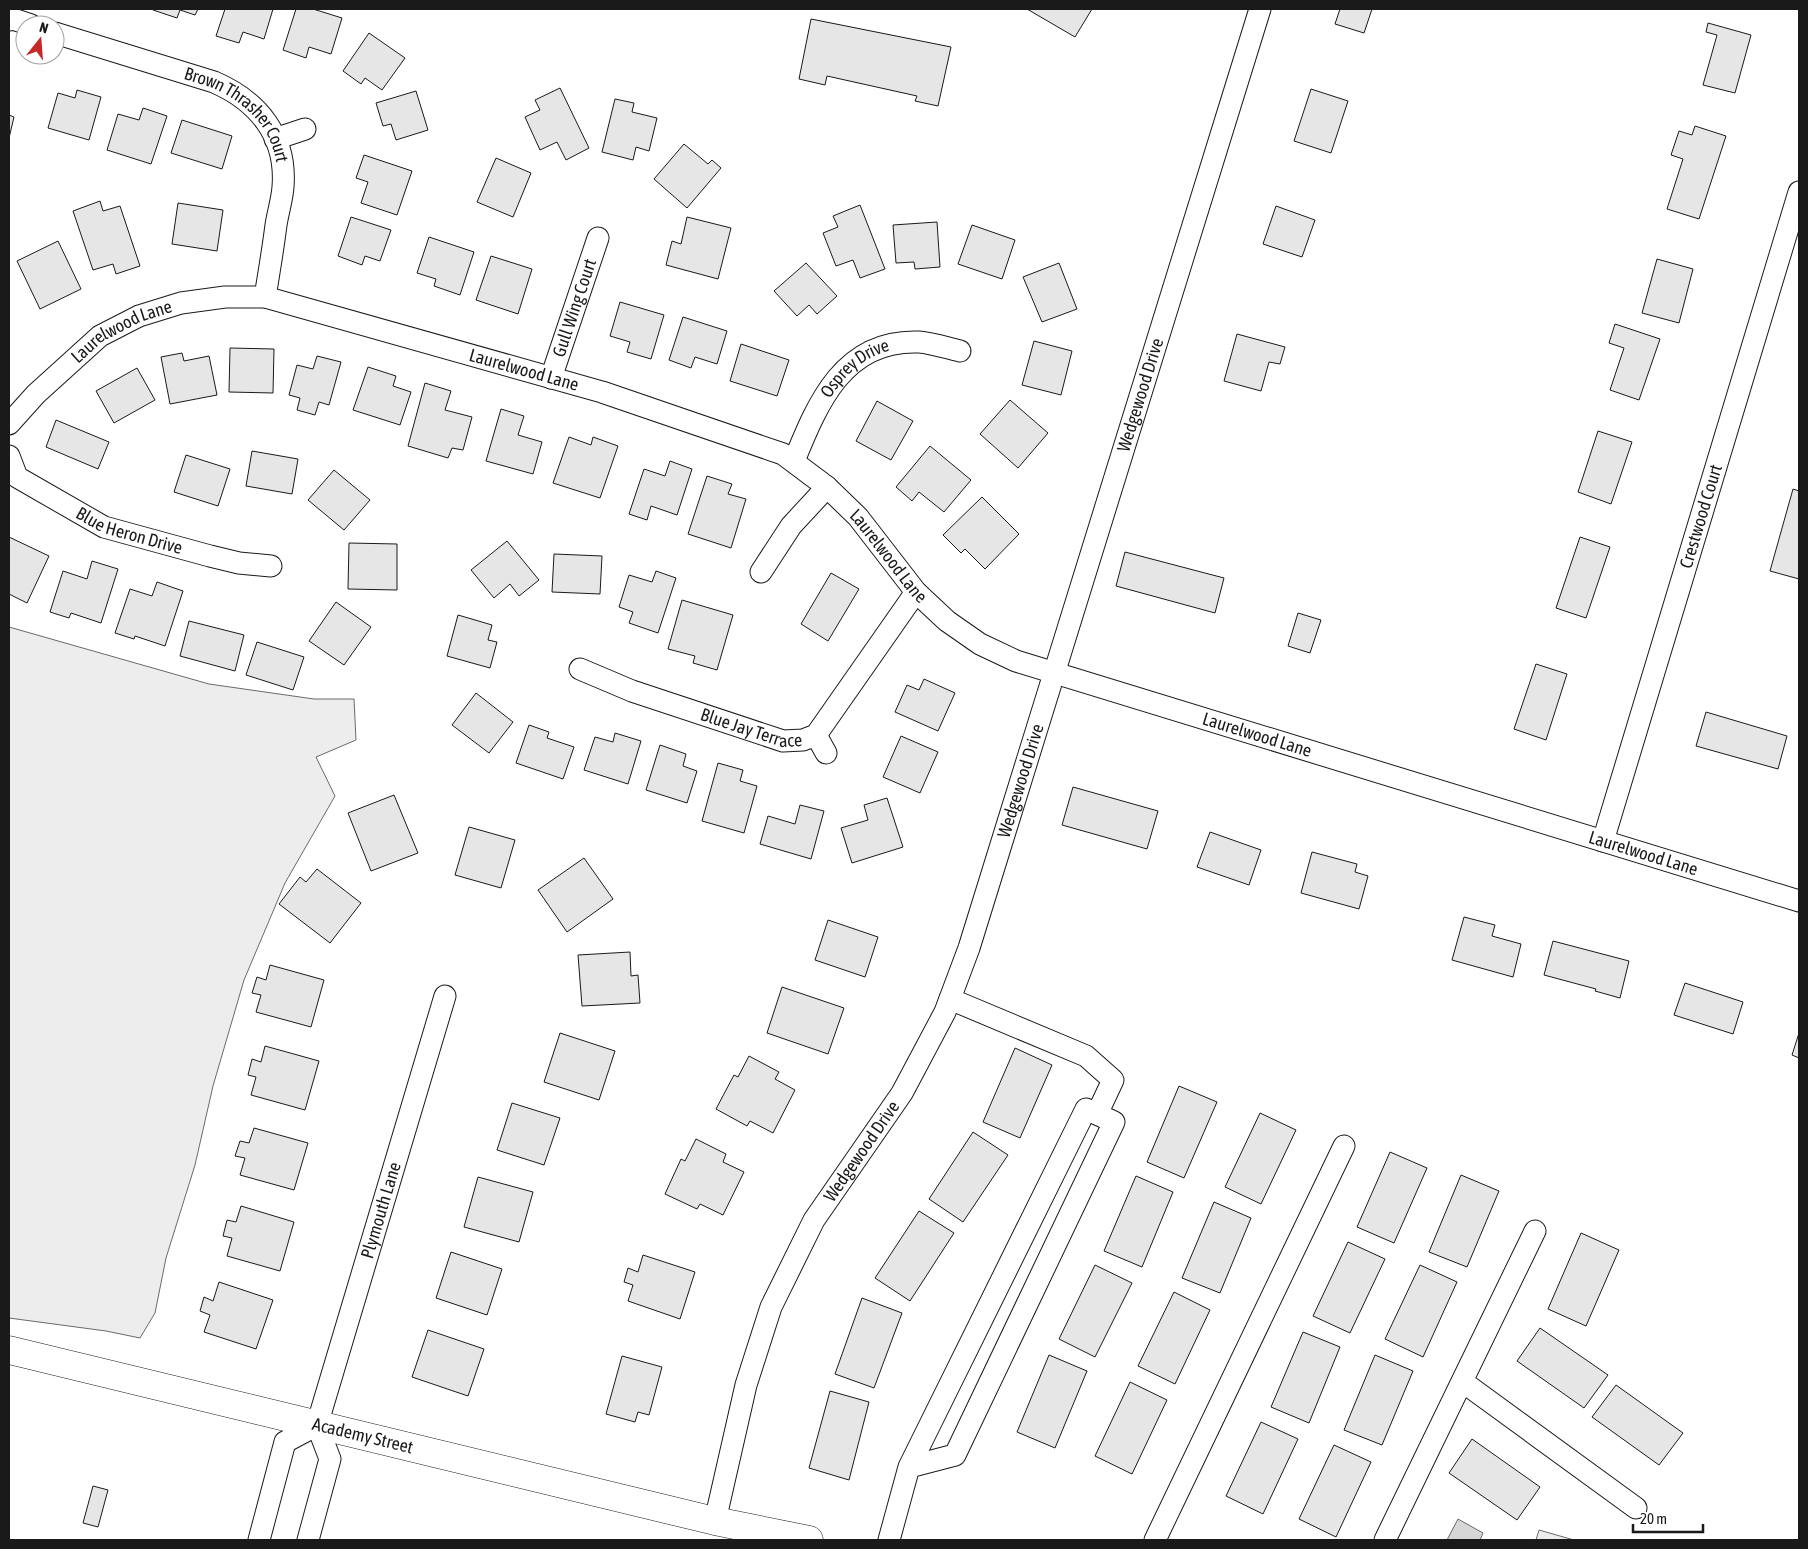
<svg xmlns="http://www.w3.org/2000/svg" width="1808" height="1549" font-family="'Asap Condensed',sans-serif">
<rect width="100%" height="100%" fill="#fff"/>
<g fill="#ededed" stroke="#6a6a6a">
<path d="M9,627L209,684L314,699H354L356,740L316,757L335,796L285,883L244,980L213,1086L195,1165L166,1258L155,1313L140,1338L106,1331L9,1318Z"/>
<path d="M1539,1530L1574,1540H1536Z"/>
</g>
<path fill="#d7d7d7" stroke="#6a6a6a" d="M1458,1519L1483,1533L1480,1540H1447Z"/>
<g fill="#e6e6e6" stroke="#1a1a1a">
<path d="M153,9H198L195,15L180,10L177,18L153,10Z"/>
<path d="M225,9H273L264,39L243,32L239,43L216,36Z"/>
<path d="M296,9H313L342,18L331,54L309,47L306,58L283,50Z"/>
<path d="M1027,9H1092L1075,37Z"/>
<path d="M1340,9H1372L1364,33L1335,24Z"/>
<path d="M811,19L951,47L938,106L915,101L917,96L827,76L825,85L799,79Z"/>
<path d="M1708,23L1751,35L1735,93L1703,85L1717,35L1706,32Z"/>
<path d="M369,33L405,58L382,90L365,78L361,84L343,71Z"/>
<path d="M560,88L589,148L566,160L557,142L540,150L525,117L540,110L535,100Z"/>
<path d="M1311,89L1348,101L1331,153L1294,141Z"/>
<path d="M77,90L101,97L89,140L48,128L58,93L75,98Z"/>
<path d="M416,91L428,130L396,140L391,124L383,126L376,103Z"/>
<path d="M615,99L634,103L632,112L657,118L649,151L636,147L633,160L602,152Z"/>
<path d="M143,108L167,116L151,164L107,150L118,114L139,120Z"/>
<path d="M9,115L14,117L9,138Z"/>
<path d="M182,120L232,136L222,169L171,153Z"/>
<path d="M1695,126L1726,136L1699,219L1667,209L1683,159L1671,155L1679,131L1692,135Z"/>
<path d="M684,144L708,164L712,160L721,168L687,208L654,179Z"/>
<path d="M364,155L412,171L397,215L361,203L368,182L356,178Z"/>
<path d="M496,158L531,173L513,217L477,202Z"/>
<path d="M100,201L103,211L120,206L140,266L116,274L113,264L93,270L73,211Z"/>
<path d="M178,203L223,210L217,251L172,244Z"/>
<path d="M860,205L885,269L860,278L853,260L836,266L823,233L838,227L833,216Z"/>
<path d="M1276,206L1315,220L1302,257L1263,244Z"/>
<path d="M351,217L391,230L380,261L365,256L362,265L338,256Z"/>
<path d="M687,217L731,228L718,279L666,265L672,241L681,244Z"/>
<path d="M937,222L940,267L915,269L914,262L896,263L893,225Z"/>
<path d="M972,225L1015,240L1002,279L958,264Z"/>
<path d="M429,237L474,252L460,295L434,286L436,279L417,273Z"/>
<path d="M58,241L81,289L40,309L17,261Z"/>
<path d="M491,256L532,269L518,314L476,300Z"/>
<path d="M1657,259L1693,269L1679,323L1642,313Z"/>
<path d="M806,263L837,296L817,314L809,305L797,316L774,291Z"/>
<path d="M1059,263L1077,309L1042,322L1023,277Z"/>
<path d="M620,302L664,315L651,359L627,352L630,342L610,336Z"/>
<path d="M683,317L727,331L717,364L695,357L691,368L669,360Z"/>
<path d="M1615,324L1660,339L1639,400L1610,390L1624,348L1609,343Z"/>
<path d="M1237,334L1285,347L1280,364L1269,362L1261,391L1224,381Z"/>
<path d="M1034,341L1072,351L1061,395L1022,385Z"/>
<path d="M741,344L789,360L777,396L730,381Z"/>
<path d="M230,348L274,349L273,393L229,392Z"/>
<path d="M182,353L184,361L209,356L217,395L170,404L161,357Z"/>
<path d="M317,356L341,362L329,405L319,402L315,415L297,410L300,398L289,395L297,365L313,369Z"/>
<path d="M368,367L396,376L393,386L411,392L400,425L353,410Z"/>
<path d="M137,368L155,400L114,423L96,391Z"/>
<path d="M425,383L451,391L445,410L472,417L463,450L452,448L448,458L408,446Z"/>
<path d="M1010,400L1048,433L1018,468L980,434Z"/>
<path d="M877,401L913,421L891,460L856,441Z"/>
<path d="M501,409L524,416L518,435L542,442L533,474L486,461Z"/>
<path d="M56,420L109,442L98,469L46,447Z"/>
<path d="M1598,431L1632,442L1611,504L1578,492Z"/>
<path d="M569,437L591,445L593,437L618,446L600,498L553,483Z"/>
<path d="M930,446L971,480L944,512L919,492L912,501L896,487Z"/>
<path d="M252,451L298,459L292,494L246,486Z"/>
<path d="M186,455L230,469L218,506L174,492Z"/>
<path d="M670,461L692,469L677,515L651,506L647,520L629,514L644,469L665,476Z"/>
<path d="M334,470L370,500L344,530L308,500Z"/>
<path d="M707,476L732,484L728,494L746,499L731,548L688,534Z"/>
<path d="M1793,489L1799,491V579L1770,571Z"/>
<path d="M982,497L1019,534L985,569L965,549L961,553L943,535Z"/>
<path d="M9,537L49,556L27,603L9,594Z"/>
<path d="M1580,537L1610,547L1586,618L1556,608Z"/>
<path d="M507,541L539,580L519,596L510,584L494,598L471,570Z"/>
<path d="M349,543L397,544V590L348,589Z"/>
<path d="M1125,552L1224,578L1215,613L1116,586Z"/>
<path d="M554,554L602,556L600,594L552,592Z"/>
<path d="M92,561L118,569L101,623L71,613L69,618L50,612L63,571L87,579Z"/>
<path d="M656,571L676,578L658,633L629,623L633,612L619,607L629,575L652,582Z"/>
<path d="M831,573L859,589L828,641L801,624Z"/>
<path d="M157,582L183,591L165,646L135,636L134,639L115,633L130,589L152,596Z"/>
<path d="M682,600L733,615L717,670L693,663L695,656L668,649Z"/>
<path d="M336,602L371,627L344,665L309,641Z"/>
<path d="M1298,613L1321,620L1310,653L1288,646Z"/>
<path d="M458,615L492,625L488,640L497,642L490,668L447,656Z"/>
<path d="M189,621L244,635L235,671L180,656Z"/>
<path d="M257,642L304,657L293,690L246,675Z"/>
<path d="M1536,664L1567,674L1546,740L1514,729Z"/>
<path d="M924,679L955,693L938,731L895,712L907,685L919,690Z"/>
<path d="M476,693L513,722L489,753L452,725Z"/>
<path d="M1706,712L1787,736L1778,769L1696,746Z"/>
<path d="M529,725L549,732L547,738L574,747L563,779L516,763Z"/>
<path d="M615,733L641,741L628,784L584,770L595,737L613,742Z"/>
<path d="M901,736L938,752L920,793L883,777Z"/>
<path d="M660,745L686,754L683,766L697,771L687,803L646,790Z"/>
<path d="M718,763L743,770L740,781L757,786L744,833L702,821Z"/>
<path d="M1073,787L1158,811L1147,849L1062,825Z"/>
<path d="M394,795L418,853L371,871L348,813Z"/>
<path d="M887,798L903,847L852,863L841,828L868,820L864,805Z"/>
<path d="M800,805L824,811L811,859L760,844L768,816L795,824Z"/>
<path d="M469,827L515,840L501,888L455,875Z"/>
<path d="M1210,832L1261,850L1249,885L1197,867Z"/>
<path d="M1312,852L1357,864L1355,872L1368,876L1359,909L1301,893Z"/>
<path d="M584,858L613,899L567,932L538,890Z"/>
<path d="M317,869L361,903L330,943L279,904L300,877L306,882Z"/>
<path d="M1464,917L1495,925L1492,936L1521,944L1513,977L1452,960Z"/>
<path d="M828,920L878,937L865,977L815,960Z"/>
<path d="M1553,941L1629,961L1620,998L1595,991L1596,989L1544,975Z"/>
<path d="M630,952L631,976L638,975L640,1003L582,1006L578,955Z"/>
<path d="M270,965L324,980L311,1027L256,1012L261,995L252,993L257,977L266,980Z"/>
<path d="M1685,983L1743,1002L1733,1034L1674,1015Z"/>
<path d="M782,987L844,1008L828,1054L767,1033Z"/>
<path d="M560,1033L615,1051L599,1100L544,1082Z"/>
<path d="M1799,1033V1058L1792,1055Z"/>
<path d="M265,1046L319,1061L305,1110L251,1095L256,1077L248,1075L252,1059L261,1062Z"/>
<path d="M1015,1048L1052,1065L1020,1138L983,1122Z"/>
<path d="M749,1056L779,1072L775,1079L795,1090L773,1133L750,1121L747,1126L716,1109L734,1075L738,1077Z"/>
<path d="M1179,1086L1217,1102L1184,1178L1147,1162Z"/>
<path d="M512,1103L560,1118L544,1165L497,1150Z"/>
<path d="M1260,1113L1296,1130L1261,1204L1225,1187Z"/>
<path d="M254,1128L308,1143L294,1190L240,1175L245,1158L235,1156L240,1141L249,1143Z"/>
<path d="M973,1132L1008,1155L963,1222L929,1199Z"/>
<path d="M696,1139L726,1154L723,1162L744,1172L723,1215L700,1204L697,1209L665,1194L681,1159L685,1161Z"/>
<path d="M1390,1152L1427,1168L1394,1243L1357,1227Z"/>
<path d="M1461,1175L1499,1191L1467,1267L1429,1252Z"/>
<path d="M1136,1176L1173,1192L1142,1267L1104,1251Z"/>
<path d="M478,1177L533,1192L519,1242L464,1227Z"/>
<path d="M1214,1202L1251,1218L1220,1293L1182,1278Z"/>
<path d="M241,1206L294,1222L280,1271L227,1256L232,1238L223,1236L227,1220L236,1222Z"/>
<path d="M919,1211L954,1233L910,1301L875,1278Z"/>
<path d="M1581,1233L1619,1250L1586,1326L1548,1309Z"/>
<path d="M1348,1242L1385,1259L1350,1333L1313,1316Z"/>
<path d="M451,1252L502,1269L487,1315L436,1298Z"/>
<path d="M643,1255L695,1272L680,1319L628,1301L633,1285L624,1282L628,1268L638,1272Z"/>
<path d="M1095,1265L1132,1283L1095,1357L1059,1339Z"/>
<path d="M1420,1265L1457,1282L1423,1357L1385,1339Z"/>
<path d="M219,1282L273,1300L256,1349L204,1332L210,1315L200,1311L204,1297L213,1301Z"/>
<path d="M1174,1292L1210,1310L1175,1384L1138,1366Z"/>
<path d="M862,1298L902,1313L874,1388L835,1374Z"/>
<path d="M1540,1328L1608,1375L1584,1408L1517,1361Z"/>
<path d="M428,1330L484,1349L468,1396L412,1377Z"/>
<path d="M1303,1332L1340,1347L1309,1423L1271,1407Z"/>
<path d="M1049,1355L1087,1371L1055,1448L1017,1432Z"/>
<path d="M1375,1355L1413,1371L1382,1445L1344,1430Z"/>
<path d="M622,1356L662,1367L649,1415L638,1412L635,1422L606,1414Z"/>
<path d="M1130,1382L1167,1400L1132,1474L1095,1456Z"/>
<path d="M1616,1385L1683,1433L1659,1465L1592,1417Z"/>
<path d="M830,1391L869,1402L849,1480L809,1468Z"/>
<path d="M1261,1422L1298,1439L1263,1514L1226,1496Z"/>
<path d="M1472,1439L1540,1487L1517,1520L1449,1473Z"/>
<path d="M1334,1445L1371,1462L1336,1537L1299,1519Z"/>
<path d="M93,1486L108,1490L98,1527L83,1523Z"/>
</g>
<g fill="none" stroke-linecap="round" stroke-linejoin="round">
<defs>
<g id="street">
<path d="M9,20L13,19L31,25"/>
<path id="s1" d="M55,33L214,82C258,101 287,136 283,187C282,200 278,212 276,225C273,249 269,273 265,297"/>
<path d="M275,139L305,129"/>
<path id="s2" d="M551,378L598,238"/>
<path id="s3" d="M9,424L36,394L100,336L139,316L181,303L225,297H265L602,392L783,454L827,487L858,517L916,592L947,621L980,644L1016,661L1799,901"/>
<path id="s4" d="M9,456L17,477L104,527L210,556L239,563L271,566"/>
<path id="s5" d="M794,461C818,402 844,339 919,342C932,343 947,348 960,351"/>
<path d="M761,572L791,526L827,487"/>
<path id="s6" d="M580,669L632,691L783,741L803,740L816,735L916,592"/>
<path d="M816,735L826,753"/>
<path id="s7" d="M1603,841L1799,192"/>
<path d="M950,999L1086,1056L1113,1080L1097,1114"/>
<path d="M1463,1382L1636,1508"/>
<path id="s8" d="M317,1425L445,996"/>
<path id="s9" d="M715,1521L746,1385L771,1307L814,1220L902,1093L945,1012L969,948L1260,9"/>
<path d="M259,1540L285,1442L317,1425"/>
<path d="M308,1540L330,1459L317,1425"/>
<path d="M889,1540L909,1467L1086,1109L1114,1122L955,1455L909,1467"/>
<path d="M1155,1540L1344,1146"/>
<path d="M1385,1540L1535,1231"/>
</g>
<g id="secondary">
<path id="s10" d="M9,1350L715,1521L809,1540"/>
</g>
</defs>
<use href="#street" stroke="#1a1a1a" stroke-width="23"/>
<use href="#secondary" stroke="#1a1a1a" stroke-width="29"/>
<use href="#street" stroke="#fff" stroke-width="21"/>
<use href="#secondary" stroke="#fff" stroke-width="28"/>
</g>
<g text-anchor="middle" stroke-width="4" stroke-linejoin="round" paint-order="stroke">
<g font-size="18" fill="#1a1a1a" stroke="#fff">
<text dy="6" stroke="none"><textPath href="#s1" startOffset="206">Brown Thrasher Court</textPath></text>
<text dy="6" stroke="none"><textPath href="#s2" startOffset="74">Gull Wing Court</textPath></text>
<text dy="6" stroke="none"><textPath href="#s3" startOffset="148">Laurelwood Lane</textPath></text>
<text dy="6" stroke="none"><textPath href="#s3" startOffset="568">Laurelwood Lane</textPath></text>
<text dy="6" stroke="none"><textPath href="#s5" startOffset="114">Osprey Drive</textPath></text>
<text dy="6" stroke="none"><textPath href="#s9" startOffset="1212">Wedgewood Drive</textPath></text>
<text dy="6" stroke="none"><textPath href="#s7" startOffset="339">Crestwood Court</textPath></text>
<text dy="6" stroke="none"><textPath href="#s4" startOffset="148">Blue Heron Drive</textPath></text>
<text dy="6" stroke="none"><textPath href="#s3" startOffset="988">Laurelwood Lane</textPath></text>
<text dy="6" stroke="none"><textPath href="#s6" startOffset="182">Blue Jay Terrace</textPath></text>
<text dy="6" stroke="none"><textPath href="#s3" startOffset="1408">Laurelwood Lane</textPath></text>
<text dy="6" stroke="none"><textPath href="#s9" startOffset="808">Wedgewood Drive</textPath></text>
<text dy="6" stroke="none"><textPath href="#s3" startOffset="1812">Laurelwood Lane</textPath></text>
<text dy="6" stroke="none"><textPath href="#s9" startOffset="402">Wedgewood Drive</textPath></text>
<text dy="6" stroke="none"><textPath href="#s8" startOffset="224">Plymouth Lane</textPath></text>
<text dy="6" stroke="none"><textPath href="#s10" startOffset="364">Academy Street</textPath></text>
</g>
</g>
<rect width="1808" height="1549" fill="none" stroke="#1a1a1a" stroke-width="20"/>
<g transform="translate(40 40) rotate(17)"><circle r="24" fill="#ffffff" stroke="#a3a3a3"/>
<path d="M0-4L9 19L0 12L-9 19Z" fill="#c62828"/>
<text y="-8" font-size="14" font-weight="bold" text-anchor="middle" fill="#1a1a1a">N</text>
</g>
<path d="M1633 1524v8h70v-8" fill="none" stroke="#1a1a1a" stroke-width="2.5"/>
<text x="1640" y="1524" font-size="15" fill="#1a1a1a" stroke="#ffffff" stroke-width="4" paint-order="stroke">20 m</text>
</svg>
